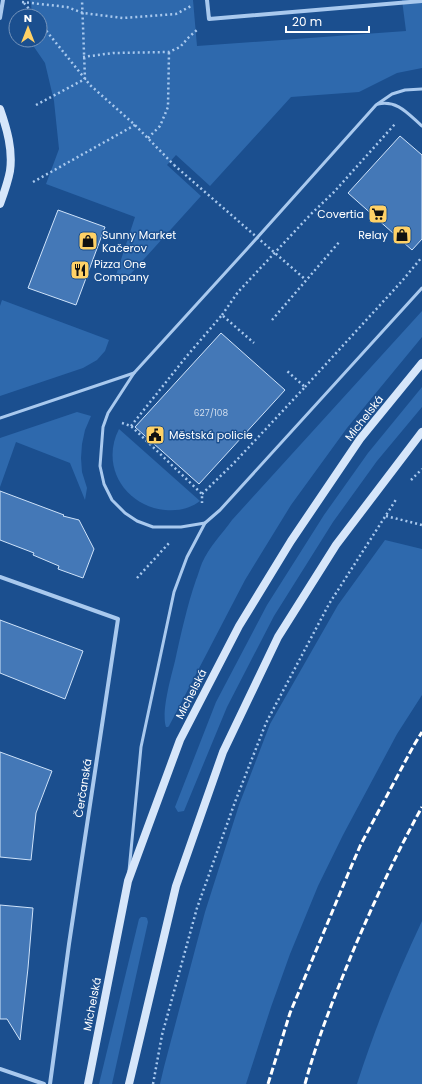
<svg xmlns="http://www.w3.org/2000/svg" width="422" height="1084" font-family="Poppins,sans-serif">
<rect width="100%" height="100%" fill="#1b4f8f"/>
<g fill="#2e69ad">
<path d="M30,0H193L197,46L406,31L402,0H422V68L397,73L359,92L291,97L210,186L176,155L167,165L201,196L126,279L116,275L135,217L46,184L59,149L54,101L45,63L32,44V40H40V16H32L31,3Z"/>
<path d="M2,300L109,340L105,351L97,360L83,368L0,396V306Z"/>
<path d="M422,311V337L347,428L291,505L245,580L169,726L168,727H166C161,712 171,677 175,661C181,634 187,606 196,580C198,575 200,568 202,563C209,547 222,534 232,520Z"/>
<path d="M422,387V407L377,461L333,522L274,616L227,707L184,811L178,812L175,807L216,702L267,605L324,515L368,453Z"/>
<path d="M77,412L91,416L85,430L82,444L81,458L82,472L87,488L85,500L70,463L16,442L0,487V438Z"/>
<path d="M119,429L200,501C189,509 179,511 165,510C125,506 100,466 119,429Z"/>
<path d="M385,540L422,549V695L397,734L343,835L318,886L290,954L271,1007L246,1084H160L164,1067L205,912L239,805L270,724L338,605Z"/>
<path d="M141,917H145L147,918L148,922L112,1084H99L139,919Z"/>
<path d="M422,921V1084H357C375,1028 397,974 422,921Z"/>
</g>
<g fill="#4478b7" stroke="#cfe3fa">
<path d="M400,136L422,155V239L412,250L348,193Z"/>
<path d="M58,210L105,227L76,305L28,288Z"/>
<path d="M221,333L285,390L199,484L135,427Z"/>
<path d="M0,491L64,515L63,516L79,520L94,549L83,578L58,569L59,566L33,555L34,553L0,540Z"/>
<path d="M0,620L83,651L65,699L0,673Z"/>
<path d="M0,752L52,771L36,813L31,860L0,857Z"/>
<path d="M0,905L33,908L28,968L20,1040L7,1019H0Z"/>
</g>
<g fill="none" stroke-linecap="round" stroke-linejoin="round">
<g stroke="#a9c9ee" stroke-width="2.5" stroke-dasharray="2 3" stroke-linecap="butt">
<path d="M22,2L67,7L83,13L123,18L176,14L191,6"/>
<path d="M24,3L35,16"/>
<path d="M40,23L90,85L135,125L174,165"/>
<path d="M83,57L113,53L169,52L180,47L189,37L198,29"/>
<path d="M36,105L85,79L82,0"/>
<path d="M148,138L160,126L168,107L169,52"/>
<path d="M33,182L135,125"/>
<path d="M222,315L238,292L311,214L334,192L395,124"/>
<path d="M272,320L340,241"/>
<path d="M305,387L402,281L422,257"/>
<path d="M122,423L131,426L202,494V503"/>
<path d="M131,426L186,357L222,315L254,343"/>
<path d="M411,480L422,469"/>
<path d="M202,494L234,463L305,387L287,371"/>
<path d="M386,516L422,525"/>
<path d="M137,578L169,543"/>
<path d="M153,1084L162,1035L197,908L235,802L266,723L329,604L397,498"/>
</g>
<g stroke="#a9c9ee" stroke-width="3">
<path d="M378,104C398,100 408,114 422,126"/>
<path d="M0,418L134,373"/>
<path d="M205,523L181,527H153L137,521L125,513L112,500L104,484L100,466L103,427L108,413L134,373L247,249L376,105L392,94L405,90L422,89"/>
<path d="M129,871L141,747L174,592L187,557L205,523L220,510L422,288"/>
</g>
<g stroke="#a9c9ee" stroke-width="4">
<path d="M207,0L209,19L422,1"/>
<path d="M0,18L3,0"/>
<path d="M0,577L118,619L69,944L50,1084"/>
<path d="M0,1069L44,1084"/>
</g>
<g stroke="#d6e6fa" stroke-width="8">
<path d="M0,109C7,129 13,150 10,171C8,182 4,193 0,204"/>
<path d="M88,1084L128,881L180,740L239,626L291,541L360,439L422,363"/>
<path d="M129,1084L176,886L223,752L278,637L336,545L422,432"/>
</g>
<g stroke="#fff" stroke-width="3" stroke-dasharray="7 3" stroke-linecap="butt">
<path d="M268,1084L290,1013L348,874L361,844L414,745L422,732"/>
<path d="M305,1084C318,1036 337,990 356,944C376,898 397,852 422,807"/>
</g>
<path stroke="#a9c9ee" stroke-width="2.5" stroke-dasharray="2 3" stroke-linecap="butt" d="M174,165L306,280"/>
</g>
<defs>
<symbol id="supermarket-square" viewBox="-11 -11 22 22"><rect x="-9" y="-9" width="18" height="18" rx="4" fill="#ffd166" stroke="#1b4f8f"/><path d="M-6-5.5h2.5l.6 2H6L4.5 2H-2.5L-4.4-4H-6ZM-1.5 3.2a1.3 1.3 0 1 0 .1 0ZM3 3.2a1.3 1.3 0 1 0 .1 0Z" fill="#111"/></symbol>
<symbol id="shop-square" viewBox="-11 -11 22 22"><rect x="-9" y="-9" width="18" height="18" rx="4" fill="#ffd166" stroke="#1b4f8f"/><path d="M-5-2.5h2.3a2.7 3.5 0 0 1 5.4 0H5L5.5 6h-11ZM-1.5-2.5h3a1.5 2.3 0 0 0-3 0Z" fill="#111"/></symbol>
<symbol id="restaurant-square" viewBox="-11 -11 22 22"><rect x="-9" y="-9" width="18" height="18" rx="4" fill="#ffd166" stroke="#1b4f8f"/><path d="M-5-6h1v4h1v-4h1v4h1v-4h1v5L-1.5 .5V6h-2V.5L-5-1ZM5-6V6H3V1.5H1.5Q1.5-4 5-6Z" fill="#111"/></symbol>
<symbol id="civic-square" viewBox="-11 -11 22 22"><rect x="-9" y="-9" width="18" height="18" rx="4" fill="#ffd166" stroke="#1b4f8f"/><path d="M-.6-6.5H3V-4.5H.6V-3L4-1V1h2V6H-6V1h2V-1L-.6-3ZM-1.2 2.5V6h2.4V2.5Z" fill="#111"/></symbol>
</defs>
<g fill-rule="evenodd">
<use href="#supermarket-square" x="367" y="203" width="22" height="22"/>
<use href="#shop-square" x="391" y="224" width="22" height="22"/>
<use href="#shop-square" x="77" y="230" width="22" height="22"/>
<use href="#restaurant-square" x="69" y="259" width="22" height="22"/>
<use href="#civic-square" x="144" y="424" width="22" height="22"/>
</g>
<g text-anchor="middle" stroke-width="3" stroke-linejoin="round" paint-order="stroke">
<g font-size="9" fill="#d0dded">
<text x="211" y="416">627/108</text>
</g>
<g font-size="11" fill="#fff" stroke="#1b4f8f" text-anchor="start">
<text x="364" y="218" text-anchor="end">Covertia</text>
<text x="102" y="239">Sunny Market<tspan x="102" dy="13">Kačerov</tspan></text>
<text x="388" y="239" text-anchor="end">Relay</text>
<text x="94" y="268">Pizza One<tspan x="94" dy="13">Company</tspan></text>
<text x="169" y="439">Městská policie</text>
</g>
<g font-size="11" fill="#fff" stroke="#1b4f8f">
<text transform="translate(364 418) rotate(-52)" y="4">Michelská</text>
<text transform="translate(191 694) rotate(-63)" y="4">Michelská</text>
<text transform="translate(83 788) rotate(-81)" y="4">Čerčanská</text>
<text transform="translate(92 1004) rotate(-79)" y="4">Michelská</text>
</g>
</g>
<g transform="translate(28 28)"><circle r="19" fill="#1b4f8f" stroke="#7695bc"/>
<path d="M0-3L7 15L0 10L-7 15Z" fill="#ffd166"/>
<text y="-6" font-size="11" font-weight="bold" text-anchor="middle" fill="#ffffff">N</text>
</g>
<path d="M286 26v6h83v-6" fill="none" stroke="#ffffff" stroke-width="2"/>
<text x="292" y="26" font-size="12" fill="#ffffff" stroke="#1b4f8f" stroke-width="3" paint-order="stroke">20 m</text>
</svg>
